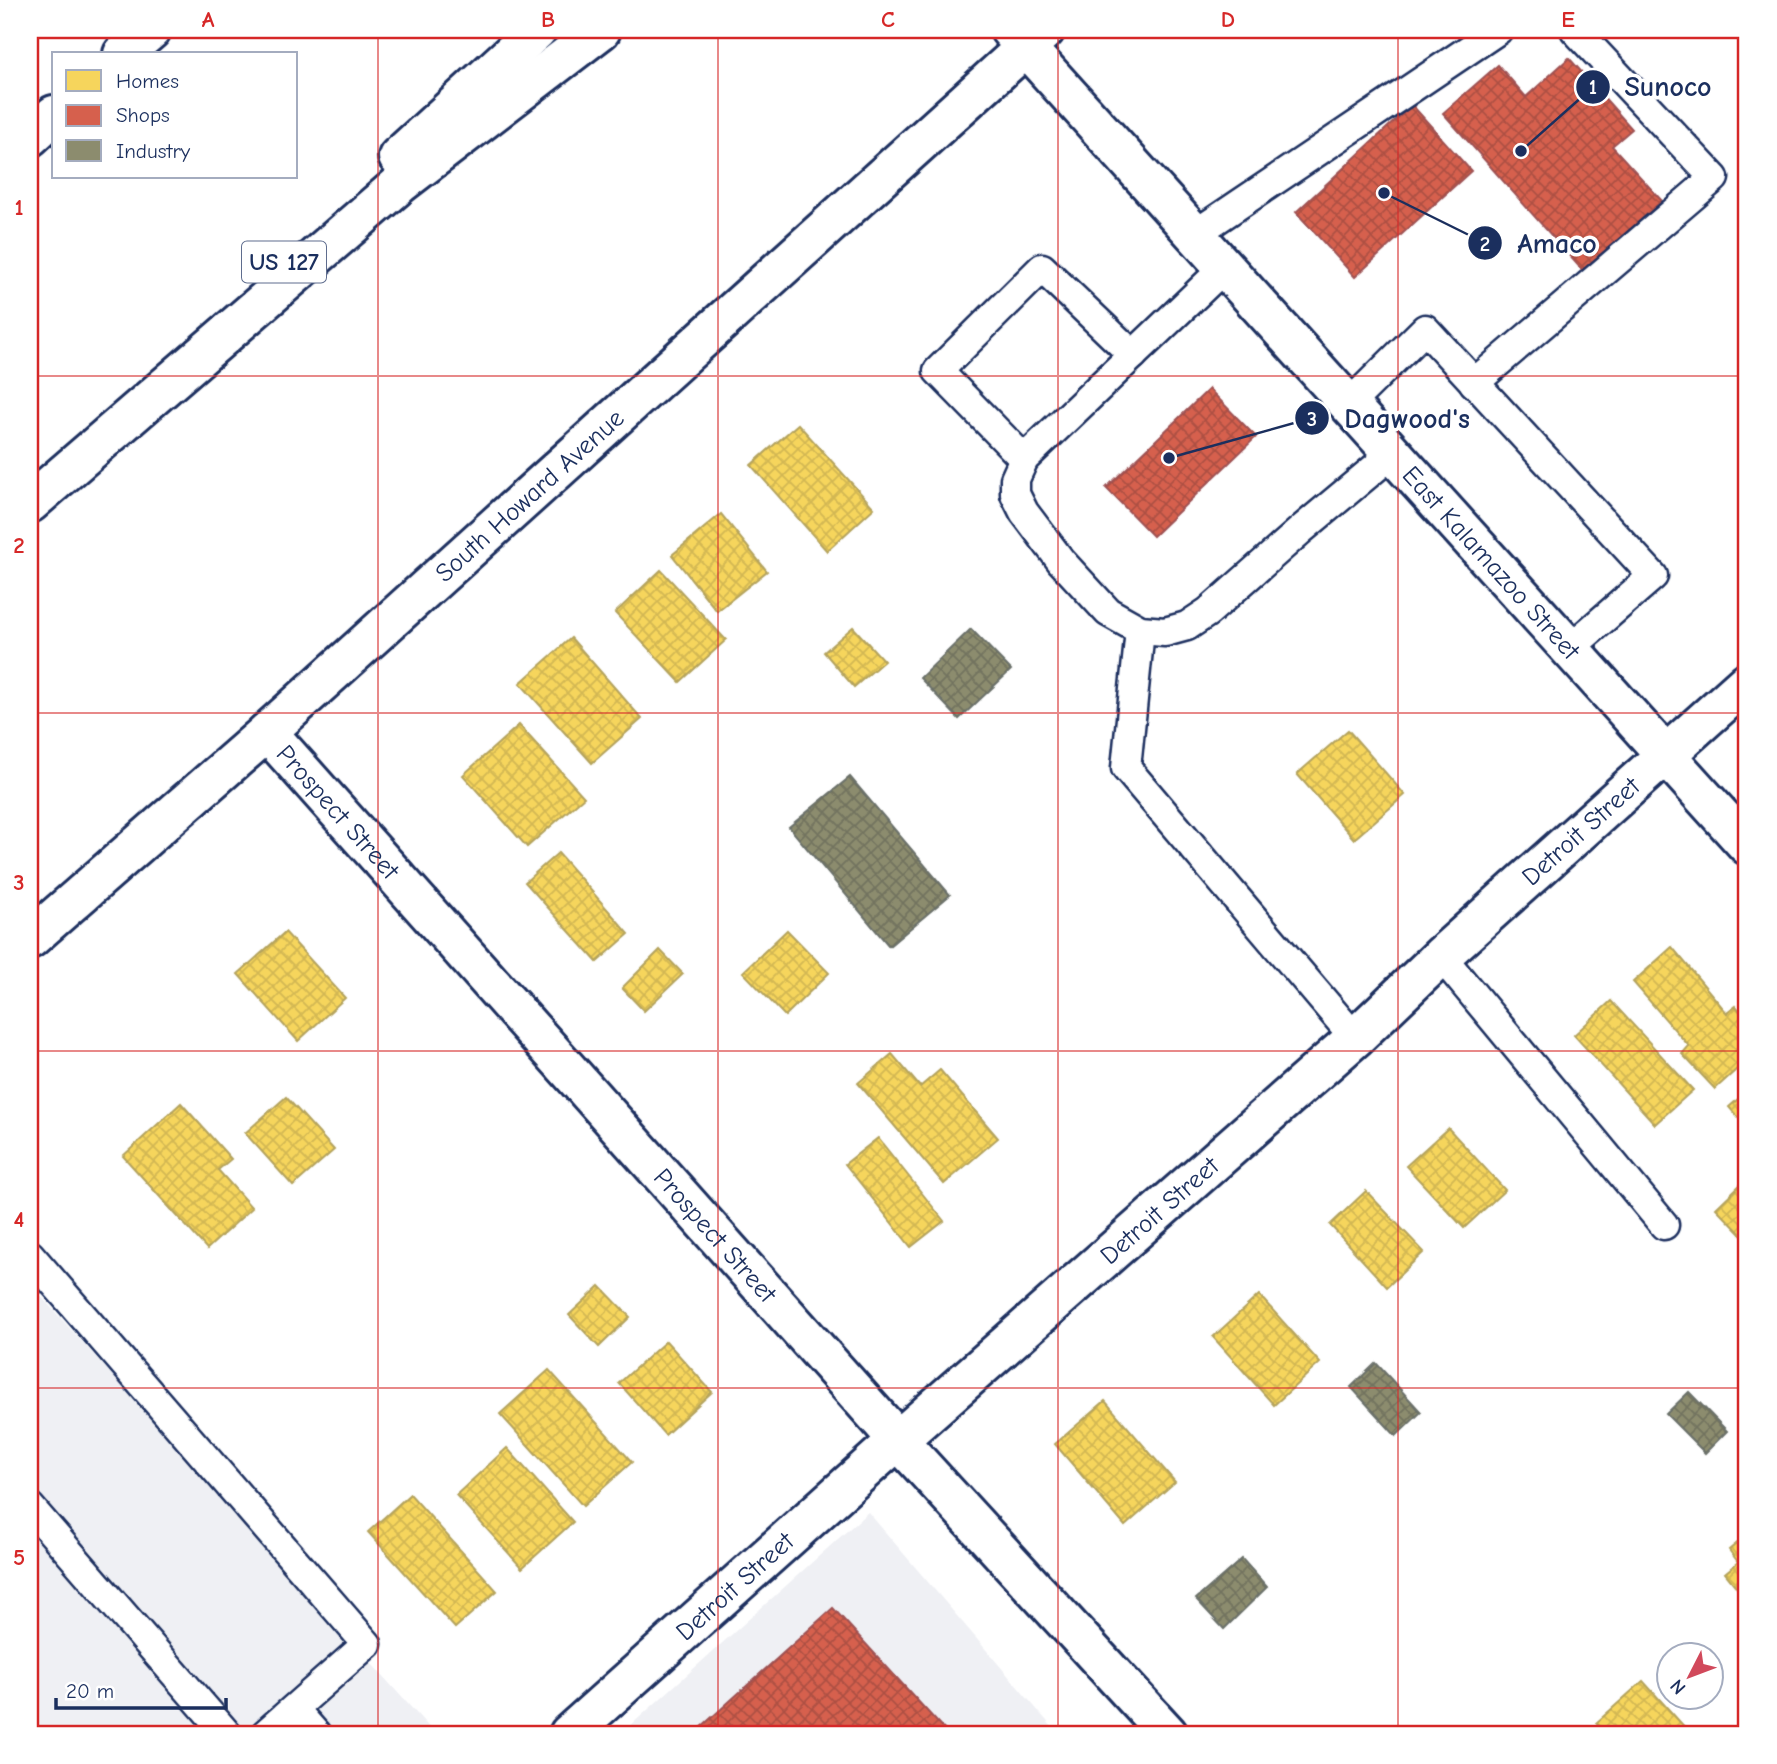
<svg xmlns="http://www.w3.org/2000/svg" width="1777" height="1764" font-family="'Comic Neue',sans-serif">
<defs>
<pattern id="homes-cross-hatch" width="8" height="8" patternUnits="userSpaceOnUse" patternTransform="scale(1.75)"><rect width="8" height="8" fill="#f6d55c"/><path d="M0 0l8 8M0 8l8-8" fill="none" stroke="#d2b752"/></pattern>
<pattern id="shops-cross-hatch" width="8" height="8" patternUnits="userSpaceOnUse" patternTransform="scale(1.75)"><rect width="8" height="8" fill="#d6604d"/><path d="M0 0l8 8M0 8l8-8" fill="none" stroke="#ad5043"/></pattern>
<pattern id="industry-cross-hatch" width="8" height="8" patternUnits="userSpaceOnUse" patternTransform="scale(1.75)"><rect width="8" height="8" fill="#8c8c6e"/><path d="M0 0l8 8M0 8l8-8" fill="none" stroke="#72735e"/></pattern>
</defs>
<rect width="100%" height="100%" fill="#fff"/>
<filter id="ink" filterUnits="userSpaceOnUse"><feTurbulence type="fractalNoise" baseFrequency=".0143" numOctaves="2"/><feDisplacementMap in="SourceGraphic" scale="14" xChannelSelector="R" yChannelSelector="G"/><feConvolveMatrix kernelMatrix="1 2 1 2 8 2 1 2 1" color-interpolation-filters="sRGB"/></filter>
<g filter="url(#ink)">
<g fill="#eff0f4">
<path d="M30,1284L435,1734H30Z"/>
<path d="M868,1512L1058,1734H621Z"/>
</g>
<g fill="url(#homes-cross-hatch)" stroke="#b4a35d" stroke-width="2">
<path d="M798,424L874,508L827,551L751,465Z"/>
<path d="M721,514L767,571L717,611L672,555Z"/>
<path d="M661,570L726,640L680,682L615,613Z"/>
<path d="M853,627L884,661L854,687L824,652Z"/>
<path d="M571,638L642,719L592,763L520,683Z"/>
<path d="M519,725L584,797L527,847L463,775Z"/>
<path d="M1348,730L1405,795L1354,839L1297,774Z"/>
<path d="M558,853L629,934L597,962L525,882Z"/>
<path d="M787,930L829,973L785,1016L743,972Z"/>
<path d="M285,932L345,998L298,1041L238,974Z"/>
<path d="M1672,947L1727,1013L1736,1006L1747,1019V1060L1715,1089L1682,1054L1689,1046L1633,982Z"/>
<path d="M660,950L683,974L644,1011L622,988Z"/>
<path d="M1611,1001L1693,1090L1655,1124L1574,1035Z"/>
<path d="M892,1054L920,1087L940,1070L998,1138L944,1184L858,1083Z"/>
<path d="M1747,1091V1128L1729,1107Z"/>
<path d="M286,1097L334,1150L293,1186L245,1133Z"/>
<path d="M181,1103L231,1159L218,1170L252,1208L207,1249L123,1156Z"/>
<path d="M1448,1128L1505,1190L1464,1228L1406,1166Z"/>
<path d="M878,1138L944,1221L911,1247L845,1164Z"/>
<path d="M1746,1179L1747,1232L1743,1236L1716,1208Z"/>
<path d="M1366,1191L1424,1252L1387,1287L1330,1225Z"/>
<path d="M600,1286L630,1317L599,1347L569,1315Z"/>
<path d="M1259,1295L1320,1363L1274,1405L1213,1337Z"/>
<path d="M666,1341L712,1392L665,1435L619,1383Z"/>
<path d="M549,1370L632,1462L583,1506L500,1414Z"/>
<path d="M1105,1401L1175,1482L1125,1526L1055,1444Z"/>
<path d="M507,1448L573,1522L522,1568L456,1495Z"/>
<path d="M410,1494L497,1591L455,1628L368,1532Z"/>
<path d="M1747,1535V1598L1746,1599L1725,1573L1738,1562L1729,1550Z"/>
<path d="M1643,1681L1689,1732L1687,1734H1606L1596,1723Z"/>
</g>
<g fill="url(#shops-cross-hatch)" stroke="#9e5152" stroke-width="2">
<path d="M1569,58L1632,129L1612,146L1662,201L1583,271L1443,113L1498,65L1526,97Z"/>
<path d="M1412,105L1471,171L1355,277L1296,212Z"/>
<path d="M1209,389L1256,437L1153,536L1106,488Z"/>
<path d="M833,1608L948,1734H706L700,1728Z"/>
</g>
<g fill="url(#industry-cross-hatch)" stroke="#6a7069" stroke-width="2">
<path d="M971,629L1011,670L959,719L920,678Z"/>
<path d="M850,777L950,895L889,946L789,827Z"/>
<path d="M1376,1363L1421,1412L1396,1436L1351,1387Z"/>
<path d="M1689,1392L1727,1431L1705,1453L1666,1414Z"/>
<path d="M1242,1559L1267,1587L1224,1629L1196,1599Z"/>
</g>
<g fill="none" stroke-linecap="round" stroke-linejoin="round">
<defs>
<g id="service">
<path d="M1195,234L1498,30"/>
<path d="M1225,267L1024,459L1015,479V494L1024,512L1061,561L1108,612L1140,630L1165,632L1187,626L1208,612L1302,529L1393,453"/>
<path d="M1474,383L1714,178L1575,30"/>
<path d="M1349,404L1425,329L1653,576L1569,649"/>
<path d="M1024,459L938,371L1042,268L1133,355"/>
<path d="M1140,630L1126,768L1355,1038"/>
<path d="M1441,956L1664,1225"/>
<path d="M30,1255L367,1644L265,1734"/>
<path d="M30,1507L227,1734"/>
<path d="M294,1709L316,1734"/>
</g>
<g id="minor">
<path id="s1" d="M267,732L898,1440L1168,1734"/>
<path id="s2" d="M569,1734L898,1440L1355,1038L1441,956L1747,682"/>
</g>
<g id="tertiary">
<path id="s3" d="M1010,30L1747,845"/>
<path id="s4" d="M30,939L267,732L1026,47"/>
</g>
<g id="motorway">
<path d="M1026,47L1045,30"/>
<path d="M123,54L151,30"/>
<path d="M30,137L54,115"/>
<path d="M398,157L537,30"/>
<path d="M30,503L400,184L601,30"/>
</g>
</defs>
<use href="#service" stroke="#1b2f5e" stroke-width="33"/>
<use href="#minor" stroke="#1b2f5e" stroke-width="44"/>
<use href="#tertiary" stroke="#1b2f5e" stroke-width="44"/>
<use href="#motorway" stroke="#1b2f5e" stroke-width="44"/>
<use href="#service" stroke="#fff" stroke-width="28"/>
<use href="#minor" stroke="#fff" stroke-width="38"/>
<use href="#tertiary" stroke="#fff" stroke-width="38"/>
<use href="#motorway" stroke="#fff" stroke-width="38"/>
</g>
</g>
<path fill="none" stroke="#d62828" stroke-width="2" stroke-opacity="0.55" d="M378,30V1734M718,30V1734M1058,30V1734M1398,30V1734M30,376H1747M30,713H1747M30,1051H1747M30,1388H1747"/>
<g text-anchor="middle" stroke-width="7" stroke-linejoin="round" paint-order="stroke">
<rect fill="#fff" stroke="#5f6d8e" stroke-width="2" x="242" y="241.5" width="84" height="41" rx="5"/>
<g font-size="24" font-weight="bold" fill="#1b2f5e">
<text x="284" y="270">US 127</text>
</g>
<g font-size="26" fill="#1b2f5e" stroke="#fff">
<text dy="9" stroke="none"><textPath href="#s4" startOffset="668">South Howard Avenue</textPath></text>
<text dy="9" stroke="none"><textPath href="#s3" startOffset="718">East Kalamazoo Street</textPath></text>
<text dy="9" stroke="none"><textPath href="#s1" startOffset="107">Prospect Street</textPath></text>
<text dy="9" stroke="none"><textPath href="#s2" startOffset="1356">Detroit Street</textPath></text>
<text dy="9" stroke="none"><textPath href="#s2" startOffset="789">Detroit Street</textPath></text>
<text dy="9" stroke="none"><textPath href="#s1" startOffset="674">Prospect Street</textPath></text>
<text dy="9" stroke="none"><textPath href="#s2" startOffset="222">Detroit Street</textPath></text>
</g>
</g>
<path fill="none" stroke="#1b2f5e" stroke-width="2.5" d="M1521 151L1593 87M1384 193L1485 243M1169 458L1312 418"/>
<g fill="#1b2f5e" stroke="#fff" stroke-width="2.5">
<circle cx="1521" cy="151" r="7"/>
<circle cx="1384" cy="193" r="7"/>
<circle cx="1169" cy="458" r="7"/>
<circle cx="1593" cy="87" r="18"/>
<circle cx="1485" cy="243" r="18"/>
<circle cx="1312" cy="418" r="18"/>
</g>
<g font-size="21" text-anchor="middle" font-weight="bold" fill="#fff">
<text x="1593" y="94">1</text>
<text x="1485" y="251">2</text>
<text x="1312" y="426">3</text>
</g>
<g font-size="28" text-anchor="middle" font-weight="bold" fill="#1b2f5e" stroke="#fff" stroke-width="7" stroke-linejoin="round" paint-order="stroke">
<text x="1668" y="96">Sunoco</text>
<text x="1557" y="253">Amaco</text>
<text x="1407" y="428">Dagwood's</text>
</g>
<rect width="1777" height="1764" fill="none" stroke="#fff" stroke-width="77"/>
<rect x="52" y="52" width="245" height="126" fill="#ffffff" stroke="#a4acbf" stroke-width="2"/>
<rect x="66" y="70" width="35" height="21" fill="#f6d55c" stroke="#a4acbf" stroke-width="2"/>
<text x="116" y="88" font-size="21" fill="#1b2f5e">Homes</text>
<rect x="66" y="105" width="35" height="21" fill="#d6604d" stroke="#a4acbf" stroke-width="2"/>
<text x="116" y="122" font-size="21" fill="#1b2f5e">Shops</text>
<rect x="66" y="140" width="35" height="21" fill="#8c8c6e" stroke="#a4acbf" stroke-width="2"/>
<text x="116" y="158" font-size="21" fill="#1b2f5e">Industry</text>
<g transform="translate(1690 1676) rotate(228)"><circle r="33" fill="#ffffff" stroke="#a4acbf" stroke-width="2"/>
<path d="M0-5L12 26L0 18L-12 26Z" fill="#d1495b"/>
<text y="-10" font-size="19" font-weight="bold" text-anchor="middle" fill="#1b2f5e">N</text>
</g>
<path d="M56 1698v10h170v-10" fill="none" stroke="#1b2f5e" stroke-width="3.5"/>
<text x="66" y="1698" font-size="21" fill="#1b2f5e" stroke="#ffffff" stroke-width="5" paint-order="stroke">20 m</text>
<rect x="38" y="38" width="1700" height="1688" fill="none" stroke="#d62828" stroke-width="2.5"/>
<g font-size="23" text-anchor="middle" font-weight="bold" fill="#d62828">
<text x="208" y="27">A</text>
<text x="548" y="27">B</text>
<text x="888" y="27">C</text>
<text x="1228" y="27">D</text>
<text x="1568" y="27">E</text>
<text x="19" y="215">1</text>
<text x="19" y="553">2</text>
<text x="19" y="890">3</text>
<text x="19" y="1227">4</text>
<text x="19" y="1565">5</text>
</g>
</svg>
